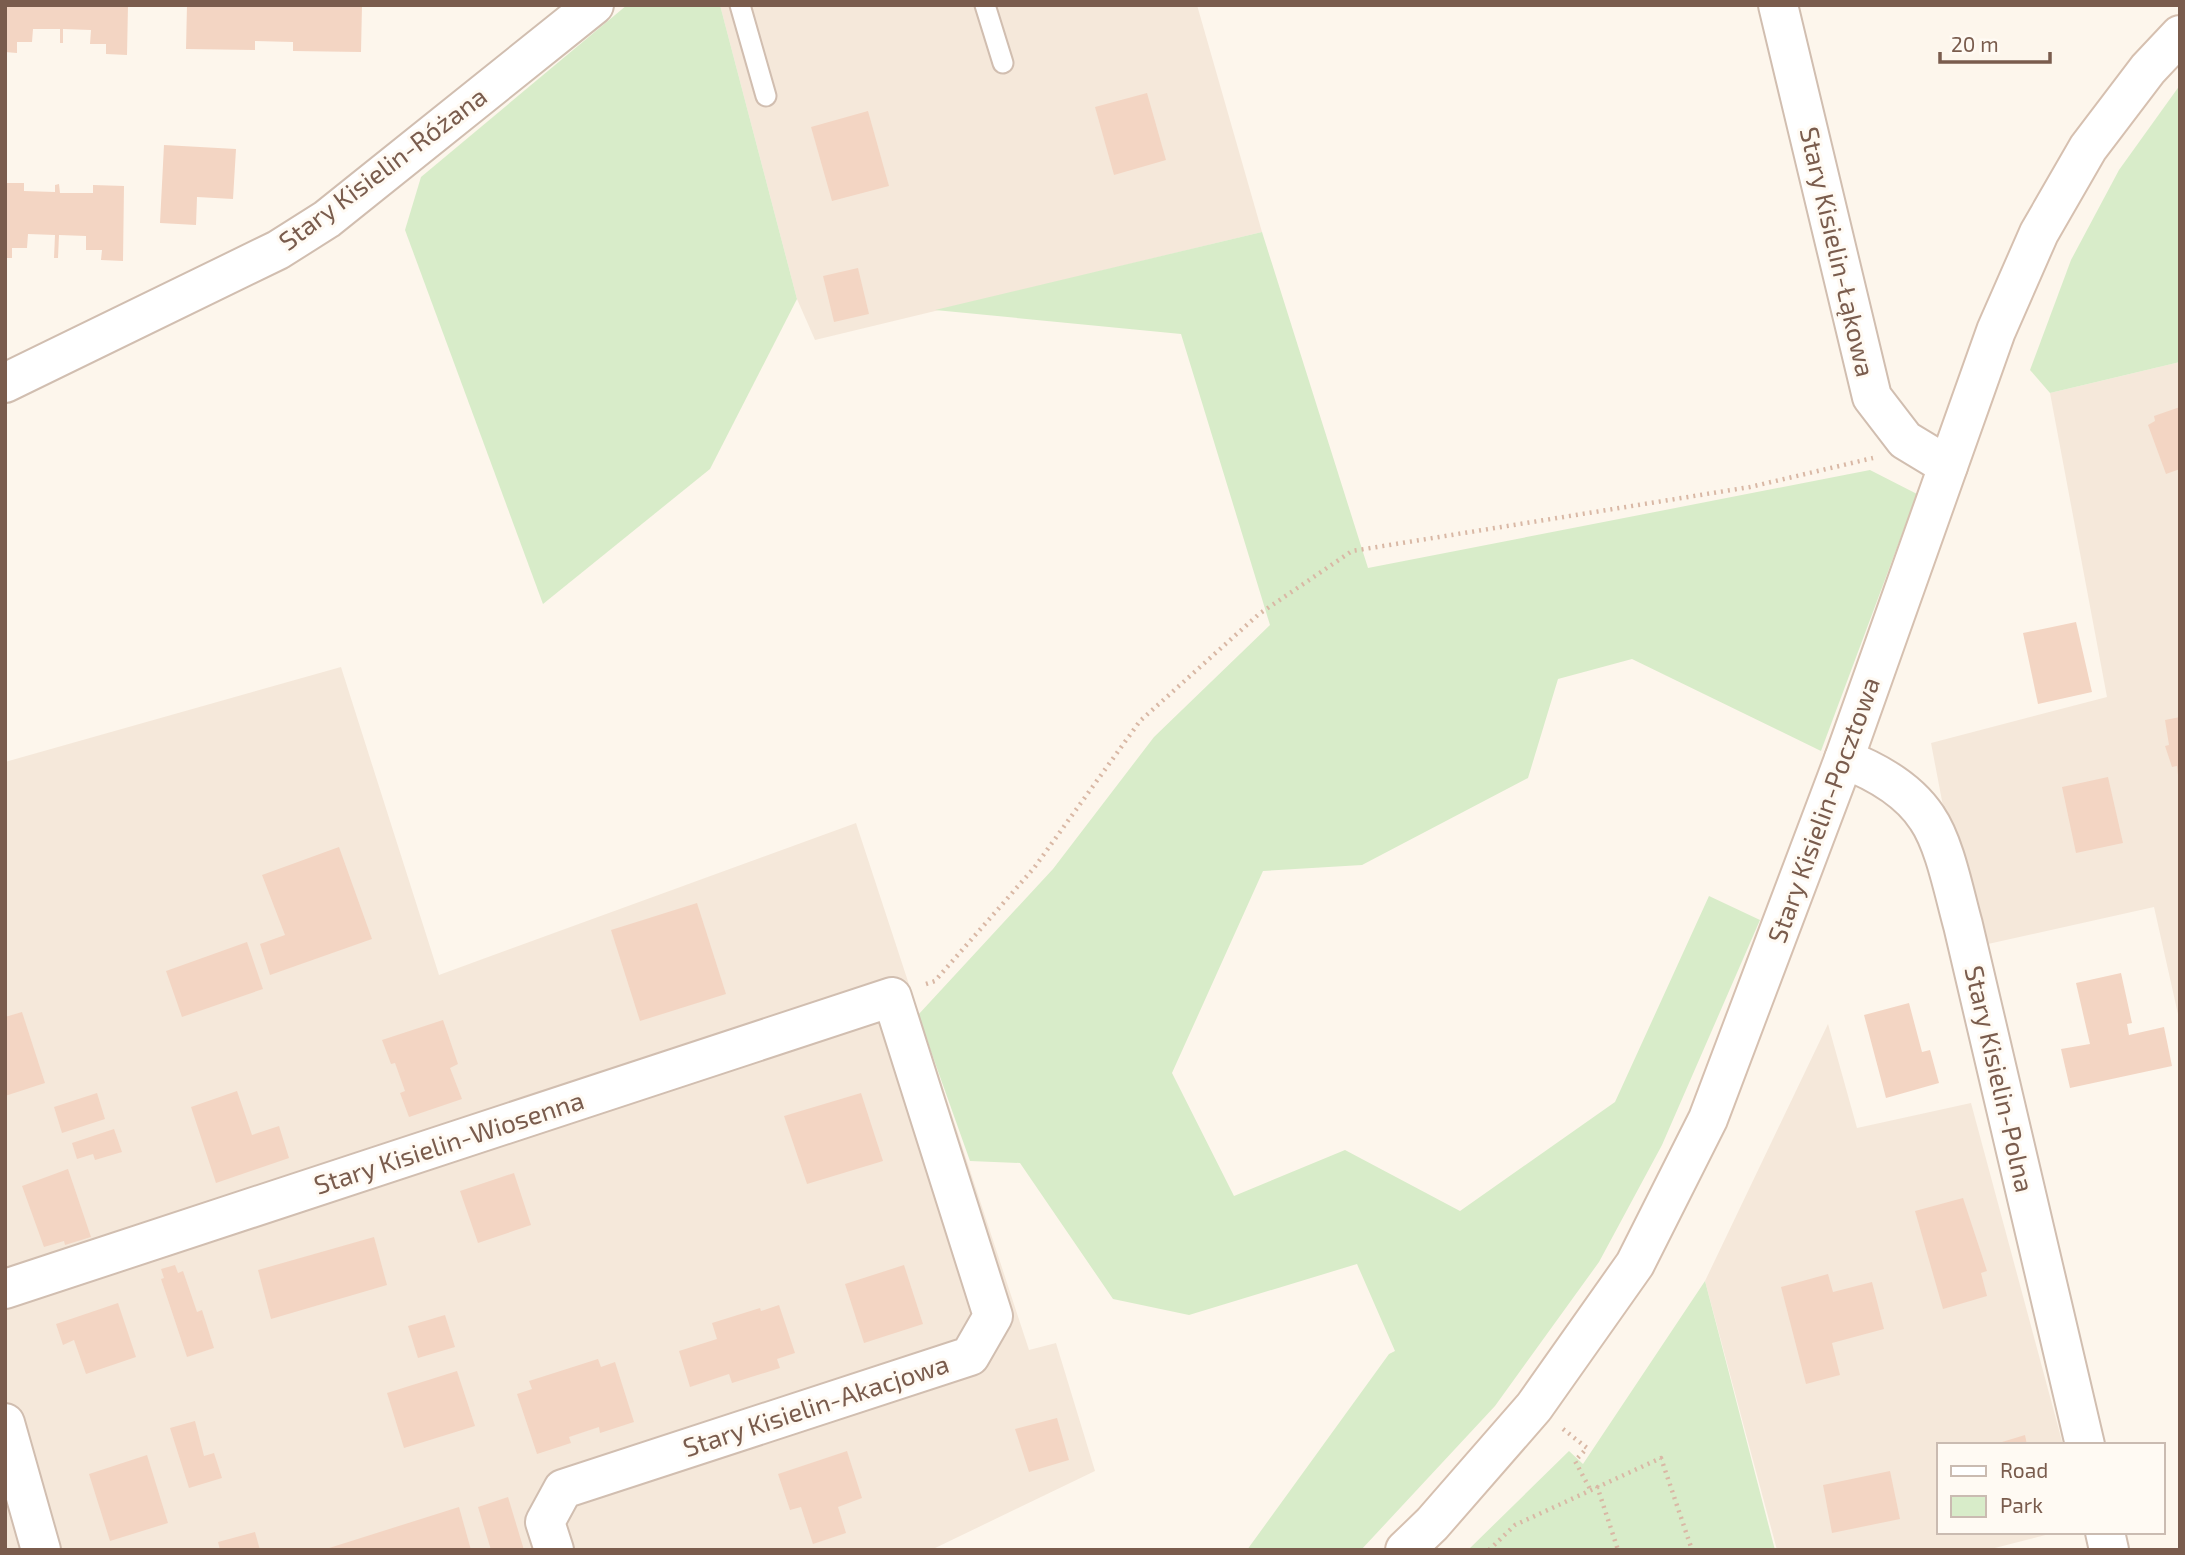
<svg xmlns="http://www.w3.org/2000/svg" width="2185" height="1555" font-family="'Exo 2',sans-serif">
<rect width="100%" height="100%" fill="#fdf6ec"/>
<g fill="#f5e8da">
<path d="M720,5H1197L1262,232L815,340L797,299Z"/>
<path d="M2180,362V1023L2154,907L1970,948L1931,743L2107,697L2050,393Z"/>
<path d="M341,667L439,975L856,823L1029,1350L1056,1343L1095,1471L931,1550H5V762Z"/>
<path d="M1828,1024L1857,1128L1971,1103L2063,1445H1938V1532H2057L1987,1550H1777L1705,1281Z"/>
</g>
<g fill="#d8ecc9">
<path d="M627,5H720L797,299L710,469L543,604L405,230L421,177Z"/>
<path d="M2180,85V362L2050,393L2030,370L2071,260L2119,170Z"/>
<path d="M1262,232L1368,568L1870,470L1917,494L1821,751L1632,659L1558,679L1528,778L1362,865L1263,871L1172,1073L1234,1196L1345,1150L1460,1211L1615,1102L1709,896L1760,920L1662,1145L1599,1262L1495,1406L1361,1550H1247L1389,1354L1395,1351L1357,1264L1189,1315L1113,1299L1020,1163L970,1161L918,1015L1053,869L1154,737L1270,625L1181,334L935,310Z"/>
<path d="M1705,1281L1775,1550H1468L1569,1451L1583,1464Z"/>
</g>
<g fill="#f3d5c3">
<path d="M5,5H128L127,55L106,54V44H90L91,30L63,29V43H60V29H33L32,42H17V53L5,52Z"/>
<path d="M187,5H362L361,52L293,51V42L255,41V50L186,49Z"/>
<path d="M1147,93L1166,160L1114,175L1095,107Z"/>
<path d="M868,111L889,186L832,201L811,127Z"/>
<path d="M164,145L236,149L233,199L197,197L196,225L160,223Z"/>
<path d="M5,183H24V191L55,192V185L59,184L60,193H93V185L124,186L123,261L101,260L102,250H86V236L59,235L58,258H54L55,235L28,234L27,248H12V258H5Z"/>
<path d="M858,268L869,314L834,322L823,276Z"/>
<path d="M2180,407V469L2166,474L2148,425L2155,421L2154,416Z"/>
<path d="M2076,622L2092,692L2038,704L2023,633Z"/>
<path d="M2180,717V775H2178L2177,766L2172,767L2165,746L2169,745L2165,720Z"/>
<path d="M2108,777L2123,843L2076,853L2062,787Z"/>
<path d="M339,847L372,939L270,975L260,944L285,935L262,875Z"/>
<path d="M697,903L726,994L640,1021L611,930Z"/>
<path d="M247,942L263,989L182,1017L166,971Z"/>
<path d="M2121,973L2132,1023L2127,1024L2129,1035L2164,1027L2172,1066L2070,1088L2061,1049L2090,1044L2076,983Z"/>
<path d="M1909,1003L1922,1052L1930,1050L1939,1083L1886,1098L1864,1015Z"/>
<path d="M22,1012L45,1083L5,1096V1017Z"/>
<path d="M443,1020L458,1064L450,1068L462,1099L409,1117L400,1093L405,1091L395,1063L391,1064L382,1040Z"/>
<path d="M237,1091L252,1135L279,1126L289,1158L216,1183L191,1107Z"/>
<path d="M97,1093L105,1119L62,1133L54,1107Z"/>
<path d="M861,1093L883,1161L807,1184L784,1116Z"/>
<path d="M114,1129L122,1152L95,1160L93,1154L77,1159L72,1143Z"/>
<path d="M68,1169L91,1237L65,1245L64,1241L44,1247L22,1186Z"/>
<path d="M514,1173L531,1225L478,1243L460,1191Z"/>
<path d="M1963,1198L1987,1271L1981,1273L1987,1296L1943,1309L1915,1211Z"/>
<path d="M374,1237L387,1285L271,1319L258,1270Z"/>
<path d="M175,1265L178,1273L183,1271L197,1312L202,1310L214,1348L187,1357L161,1279L164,1278L161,1269Z"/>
<path d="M904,1265L923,1324L864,1343L845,1284Z"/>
<path d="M1828,1274L1833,1292L1872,1282L1884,1329L1832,1343L1840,1375L1806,1384L1781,1287Z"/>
<path d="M118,1303L136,1357L86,1374L74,1340L63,1345L56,1324Z"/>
<path d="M779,1305L795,1353L777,1359L780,1368L732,1383L729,1374L690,1387L679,1351L717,1339L712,1323L760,1308L761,1311Z"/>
<path d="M445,1315L455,1347L418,1358L408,1326Z"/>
<path d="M598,1359L601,1367L615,1362L634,1422L600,1433L599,1427L569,1437L571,1443L537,1454L517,1394L532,1389L529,1381Z"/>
<path d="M457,1371L475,1426L404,1448L387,1393Z"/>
<path d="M1057,1418L1069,1460L1029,1472L1015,1429Z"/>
<path d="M195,1421L204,1456L214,1453L222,1478L189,1488L170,1428Z"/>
<path d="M2025,1435L2027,1445H2003L2002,1442Z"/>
<path d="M847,1451L862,1498L838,1507L846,1533L813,1544L801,1507L790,1510L778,1474Z"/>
<path d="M147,1455L168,1523L110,1541L89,1474Z"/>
<path d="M1890,1471L1900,1519L1832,1533L1823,1485Z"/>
<path d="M508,1497L524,1550H491L478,1507Z"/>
<path d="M459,1507L471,1550H326V1549Z"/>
<path d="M255,1532L260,1550H220L218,1542Z"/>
</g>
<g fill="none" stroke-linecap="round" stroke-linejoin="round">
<defs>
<g id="lane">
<path d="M740,5L766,96"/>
<path d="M985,5L1003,63"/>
</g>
<g id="street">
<path d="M1778,5L1872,397L1905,440L1948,466"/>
<path d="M5,383L278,250L327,219L594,5"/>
<path d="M1844,759C1875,771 1908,789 1927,818C1945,844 1954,893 1963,925L2085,1445"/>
<path d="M5,1289L892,997L993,1316L970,1356L563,1489L545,1522L554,1550"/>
<path d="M5,1423L41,1550"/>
<path d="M2105,1532L2109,1550"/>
</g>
<path id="secondary" d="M1405,1550L1432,1524L1534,1407L1635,1264L1708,1119L1844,759L1996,331L2039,233L2088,148L2148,69L2180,35"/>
</defs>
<use href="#lane" stroke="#d1beb0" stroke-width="23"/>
<use href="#street" stroke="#d1beb0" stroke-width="42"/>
<use href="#secondary" stroke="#d6c0b0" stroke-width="42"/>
<g stroke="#d9b8a5" stroke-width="4.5" stroke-dasharray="2 5" stroke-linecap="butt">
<path d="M926,984L935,981L1034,868L1140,721L1259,614L1352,551L1750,487L1873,458"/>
<path d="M1563,1429L1587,1448L1575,1461L1590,1489"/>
<path d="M1597,1486L1618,1550"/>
<path d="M1489,1550L1515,1525L1661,1458L1692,1550"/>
</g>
<use href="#lane" stroke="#fff" stroke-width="19"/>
<use href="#street" stroke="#fff" stroke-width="38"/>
<use href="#secondary" stroke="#fff" stroke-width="38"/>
</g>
<g text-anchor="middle" stroke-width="6" stroke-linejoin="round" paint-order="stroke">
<g font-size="26" fill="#7a5c4d" stroke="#fffaf3">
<text transform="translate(383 169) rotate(-37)" y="9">Stary Kisielin-Różana</text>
<text transform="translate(1837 252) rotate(77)" y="9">Stary Kisielin-Łąkowa</text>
<text transform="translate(1824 810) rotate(-70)" y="9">Stary Kisielin-Pocztowa</text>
<text transform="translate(1999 1079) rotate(77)" y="9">Stary Kisielin-Polna</text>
<text transform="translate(449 1143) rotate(-18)" y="9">Stary Kisielin-Wiosenna</text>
<text transform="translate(816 1406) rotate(-18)" y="9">Stary Kisielin-Akacjowa</text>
</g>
</g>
<rect width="2185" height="1555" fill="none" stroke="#7a5c4d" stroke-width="14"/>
<rect x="1937" y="1443" width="228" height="91" fill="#fffaf3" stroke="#cabbb1" stroke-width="2"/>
<rect x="1951" y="1466" width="35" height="10" fill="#ffffff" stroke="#cabbb1" stroke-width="2"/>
<text x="2000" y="1478" font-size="21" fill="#7a5c4d">Road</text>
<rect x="1951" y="1496" width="35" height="21" fill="#d8ecc9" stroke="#cabbb1" stroke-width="2"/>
<text x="2000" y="1513" font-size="21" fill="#7a5c4d">Park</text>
<path d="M1940 52v10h110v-10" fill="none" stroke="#7a5c4d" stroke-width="3.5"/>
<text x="1951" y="52" font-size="21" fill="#7a5c4d" stroke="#fffaf3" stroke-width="5" paint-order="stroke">20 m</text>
</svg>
